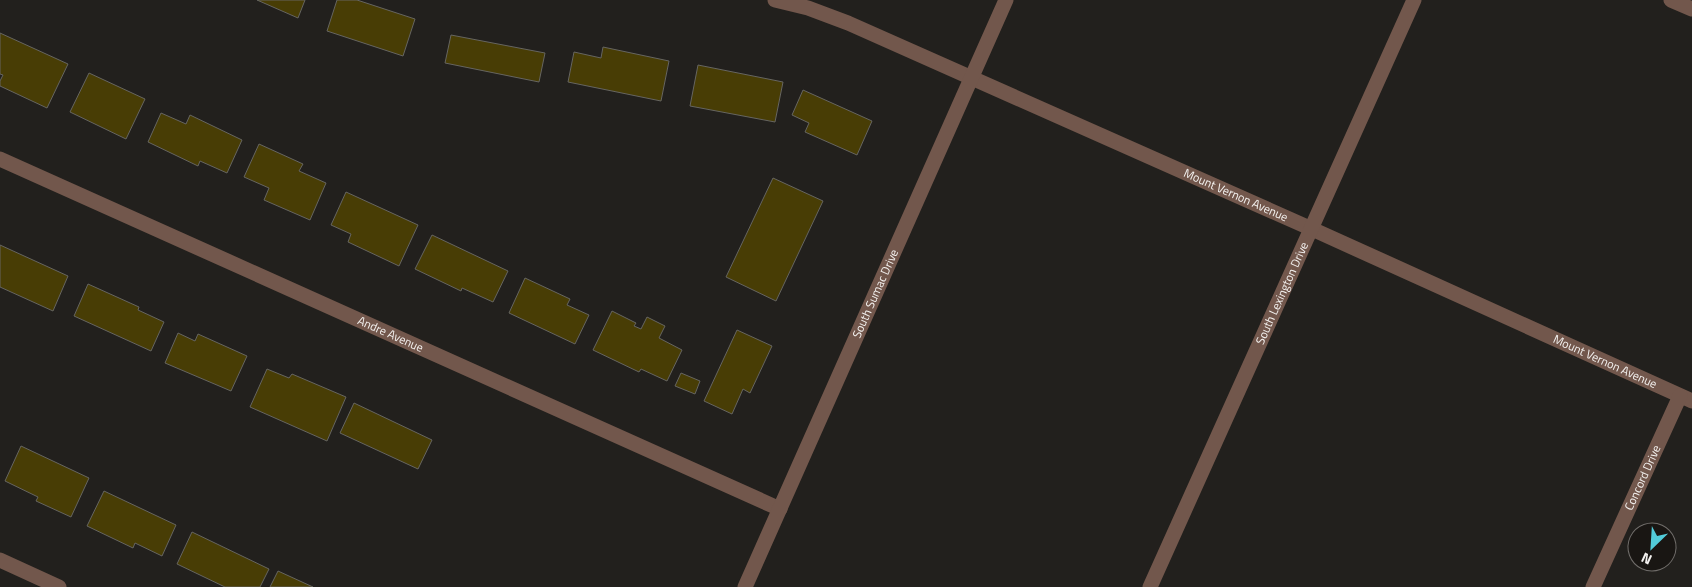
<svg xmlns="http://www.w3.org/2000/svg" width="1692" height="587" font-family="'Titillium Web',sans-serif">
<rect width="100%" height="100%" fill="#22201d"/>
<g fill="#483d05" stroke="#666561">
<path d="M257,0H305L298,18Z"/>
<path d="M337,0H357L415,19L403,56L327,31Z"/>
<path d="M0,33L68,64L47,108L0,86V81L3,75L0,74Z"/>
<path d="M451,35L545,53L539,82L445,63Z"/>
<path d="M603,47L669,61L661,101L568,82L574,52L601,58Z"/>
<path d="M698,65L783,82L775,122L690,106Z"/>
<path d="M89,73L145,99L126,139L70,112Z"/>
<path d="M803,90L872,121L857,155L805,132L809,123L792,115Z"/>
<path d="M161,113L186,124L190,115L242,140L227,173L200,161L198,166L148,142Z"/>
<path d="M259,144L303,164L299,171L326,183L310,220L264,200L269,188L244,177Z"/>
<path d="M773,178L823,201L776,301L726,277Z"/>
<path d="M346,192L418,225L399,266L348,242L351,234L331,225Z"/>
<path d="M432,235L508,271L493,302L462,288L461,291L415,269Z"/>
<path d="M0,245L68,276L53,311L0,287Z"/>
<path d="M525,278L570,299L567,305L589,315L575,344L509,313Z"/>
<path d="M88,284L139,307L138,310L164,322L151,351L74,316Z"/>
<path d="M612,311L636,323L634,326L641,329L647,317L665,326L659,338L682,350L667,381L641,369L639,372L593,350Z"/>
<path d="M737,330L772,346L750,393L743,389L732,414L704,401Z"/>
<path d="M178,333L195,341L198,334L247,356L231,391L165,363Z"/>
<path d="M267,369L289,378L292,374L346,397L327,441L250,407Z"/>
<path d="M681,373L700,381L695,394L675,386Z"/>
<path d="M354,403L432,440L418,469L340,433Z"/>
<path d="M21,446L89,478L71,517L36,501L38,497L5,481Z"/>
<path d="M104,491L176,525L162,556L135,543L133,548L87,526Z"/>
<path d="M192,532L269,569L260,587H225L177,564Z"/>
<path d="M278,571L313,587H270Z"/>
</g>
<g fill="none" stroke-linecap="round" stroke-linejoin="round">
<g stroke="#72574c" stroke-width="15">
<path id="s1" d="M775,0L808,8L848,23L1312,229L1692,401"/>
<path d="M1671,0L1692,9"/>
<path id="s2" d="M0,159L780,509"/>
<path d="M0,560L59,587"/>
<path id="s3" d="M745,587L1006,0"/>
<path id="s4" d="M1150,587L1414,0"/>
<path id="s5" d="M1593,587L1680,396"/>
</g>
</g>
<g text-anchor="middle" stroke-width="4" stroke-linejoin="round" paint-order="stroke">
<g font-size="12" fill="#f4f2f0" stroke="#191613">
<text dy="4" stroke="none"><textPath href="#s1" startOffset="501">Mount Vernon Avenue</textPath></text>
<text dy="4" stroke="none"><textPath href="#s3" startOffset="321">South Sumac Drive</textPath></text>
<text dy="4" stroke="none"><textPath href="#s4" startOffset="322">South Lexington Drive</textPath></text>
<text dy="4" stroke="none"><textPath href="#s2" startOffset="428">Andre Avenue</textPath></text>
<text dy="4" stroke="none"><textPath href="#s1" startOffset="906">Mount Vernon Avenue</textPath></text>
<text dy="4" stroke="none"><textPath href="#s5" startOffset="120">Concord Drive</textPath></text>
</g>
</g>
<g transform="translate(1652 547) rotate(205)"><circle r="24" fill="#191613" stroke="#716e6b"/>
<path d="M0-4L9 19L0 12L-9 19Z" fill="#52cbd9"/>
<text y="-8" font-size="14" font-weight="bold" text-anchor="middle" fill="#f4f2f0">N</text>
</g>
</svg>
